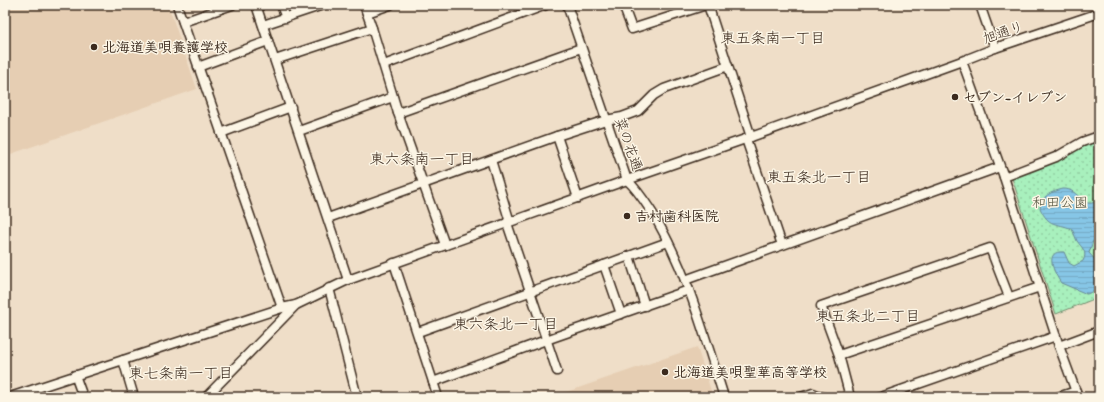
<svg xmlns="http://www.w3.org/2000/svg" width="1104" height="402" font-family="Mynerve,'Klee One',sans-serif">
<defs>
<pattern id="park-dots" width="8" height="8" patternUnits="userSpaceOnUse"><rect width="8" height="8" fill="#a8f0bd"/><path d="M2 2h.1M6 6h.1" fill="none" stroke="#92cea2" stroke-width="1.8" stroke-linecap="round"/></pattern>
<pattern id="water-rules" width="6" height="5" patternUnits="userSpaceOnUse"><rect width="6" height="5" fill="#86c6e6"/><path d="M0 2.5h6" fill="none" stroke="#75aac5"/></pattern>
</defs>
<rect width="100%" height="100%" fill="#efdec8"/>
<filter id="ink" filterUnits="userSpaceOnUse"><feTurbulence type="fractalNoise" baseFrequency=".025" numOctaves="2"/><feDisplacementMap in="SourceGraphic" scale="8" xChannelSelector="R" yChannelSelector="G"/><feConvolveMatrix kernelMatrix="1 2 1 2 8 2 1 2 1" color-interpolation-filters="sRGB"/></filter>
<g filter="url(#ink)">
<g fill="#e6ceb3">
<path d="M5,5H168L197,89L5,156Z"/>
<path d="M697,347L713,397H552Z"/>
</g>
<path fill="url(#park-dots)" stroke="#728d6e" d="M1099,141V297L1056,314L1012,178L1035,170L1091,143Z"/>
<path fill="url(#water-rules)" stroke="#688896" d="M1063,189C1080,188 1083,213 1099,199V238L1093,241L1089,253L1099,264C1099,277 1101,289 1087,294L1061,283C1054,273 1043,250 1064,252L1069,263L1074,266L1083,261C1088,252 1082,248 1077,241C1075,237 1074,233 1072,229C1056,222 1049,228 1040,208C1042,195 1051,192 1063,189Z"/>
<g fill="none" stroke-linecap="round" stroke-linejoin="round">
<defs>
<g id="minor">
<path d="M177,5L282,308"/>
<path d="M256,5L348,280"/>
<path d="M281,5L286,18"/>
<path d="M364,5L372,28L398,113L445,245"/>
<path d="M567,5L627,180C638,190 645,202 653,214C687,270 704,335 724,397"/>
<path d="M623,5L632,29L706,5"/>
<path d="M708,5L751,137"/>
<path d="M980,5L995,48"/>
<path d="M367,13L390,5"/>
<path d="M183,22L232,5"/>
<path d="M263,25L323,5"/>
<path d="M275,60L372,28"/>
<path d="M962,61L1004,177L1059,346L1078,397"/>
<path d="M384,65L546,5"/>
<path d="M198,67L268,41"/>
<path d="M398,113L581,48"/>
<path d="M299,131L393,97"/>
<path d="M221,133L291,107"/>
<path d="M557,136L578,198"/>
<path d="M746,139L782,245"/>
<path d="M491,160L509,219L507,223L557,371"/>
<path d="M1004,177L1056,157L1082,142L1099,136"/>
<path d="M328,218L557,136L606,120L622,117L638,111L654,95L664,89L728,66"/>
<path d="M629,256L645,306"/>
<path d="M394,263L438,397"/>
<path d="M604,265L621,314"/>
<path d="M685,280L1000,167"/>
<path d="M329,288L357,397"/>
<path d="M418,332L668,242"/>
<path d="M1059,346L1099,331"/>
<path d="M839,355L1040,287"/>
<path d="M123,360L134,397"/>
<path d="M75,375L83,397"/>
<path d="M433,382L546,340L689,290"/>
<path d="M10,397L282,308L296,305L348,280L627,180L751,137L962,61L995,48L1099,13"/>
<path d="M206,397L296,305"/>
<path d="M801,397L813,393L823,397"/>
<path d="M850,397L839,355L821,306L990,248L1009,297"/>
<path d="M881,397L1056,336"/>
<path d="M1058,397L1076,391"/>
<path d="M1097,397L1099,396"/>
</g>
</defs>
<use href="#minor" stroke="#3b2a1e" stroke-width="11"/>
<use href="#minor" stroke="#fcf5e5" stroke-width="8"/>
</g>
</g>
<g fill="#3b2a1e" stroke="#fcf5e5" stroke-width="1.5">
<circle cx="94" cy="47" r="4"/>
<circle cx="955" cy="97" r="4"/>
<circle cx="627" cy="216" r="4"/>
<circle cx="665" cy="372" r="4"/>
</g>
<g text-anchor="middle" stroke-width="3" stroke-linejoin="round" paint-order="stroke">
<g font-size="14" fill="#3b2a1e" stroke="#fcf5e5">
<text transform="translate(1003 32) rotate(-19)" y="5">旭通り</text>
<text transform="translate(629 144) rotate(70)" y="5">菜の花通</text>
</g>
<g font-size="14" font-weight="bold" fill="#3b2a1e" stroke="#fcf5e5" text-anchor="start">
<text x="102" y="52">北海道美唄養護学校</text>
<text x="963" y="102">セブン-イレブン</text>
<text x="635" y="221">吉村歯科医院</text>
<text x="673" y="377">北海道美唄聖華高等学校</text>
</g>
<g font-size="14" fill="#51523e" stroke="#fcf5e5">
<text x="1060" y="207">和田公園</text>
</g>
<g font-size="15" fill="#3b2a1e" stroke="#fcf5e5">
<text x="773" y="43">東五条南一丁目</text>
<text x="422" y="164">東六条南一丁目</text>
<text x="819" y="182">東五条北一丁目</text>
<text x="868" y="321">東五条北二丁目</text>
<text x="506" y="329">東六条北一丁目</text>
<text x="181" y="378">東七条南一丁目</text>
</g>
</g>
<rect width="1104" height="402" fill="none" stroke="#fcf5e5" stroke-width="20"/>
<rect x="10" y="10" width="1084" height="382" fill="none" stroke="#3b2a1e" stroke-width="1.5" filter="url(#ink)"/>
</svg>
